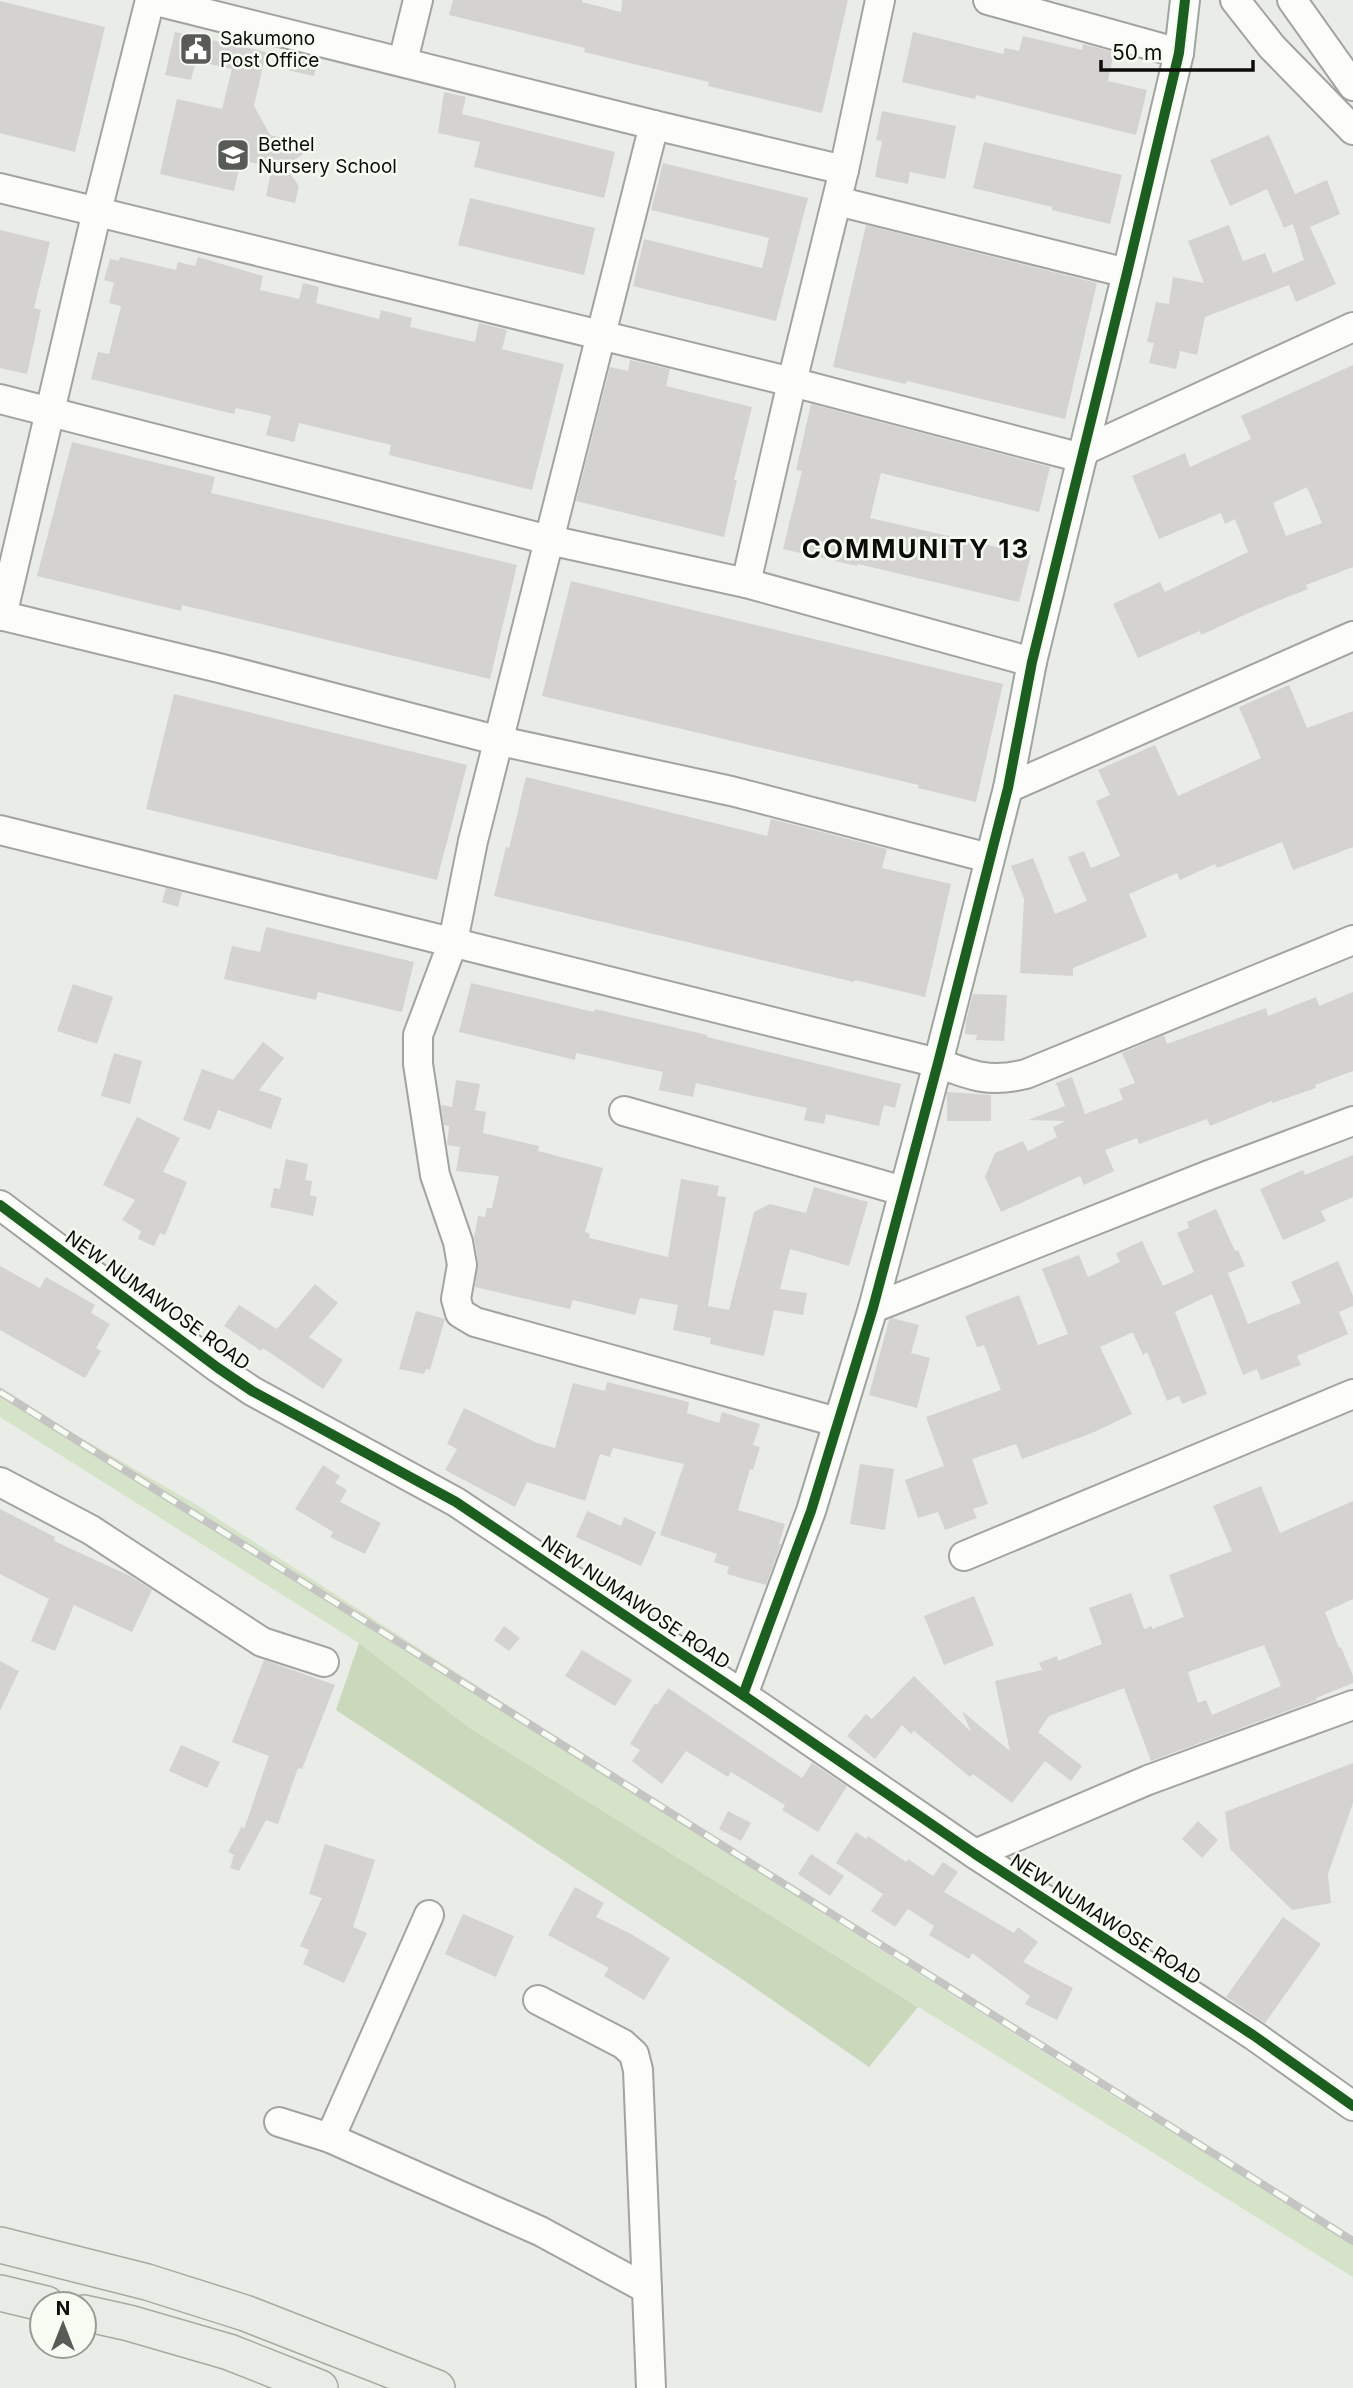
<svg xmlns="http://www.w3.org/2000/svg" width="1353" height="2388" font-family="Inter,sans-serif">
<rect width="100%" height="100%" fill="#e9ece7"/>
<path fill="#d5e3c8" d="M0,1391L195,1504L594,1761L851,1931L1140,2113L1353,2241V2277L468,1727L359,1643L0,1417Z"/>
<path fill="#cad8bc" d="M359,1643L468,1727L918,2007L869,2067L739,1977L336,1710Z"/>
<g fill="#d4d3d2" fill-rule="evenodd">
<path d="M453,0H582V2L621,12L622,0H848L822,113L708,86L709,82L584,52L585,48L449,15Z"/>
<path d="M0,1L105,27L75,152L0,133Z"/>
<path d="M175,32L266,52L254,106L270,135L315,145L285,167L299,186L295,203L266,196L272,167L241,160L234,191L160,174L177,99L222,109L232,69L196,61L191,80L165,75Z"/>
<path d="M913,32L1003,54L1005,48L1019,51L1023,36L1082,50L1083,44L1114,52L1108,81L1147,90L1136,135L976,95L975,99L902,82Z"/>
<path d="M291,53L318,59L314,76L287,70Z"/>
<path d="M444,92L466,97L462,114L615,152L604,198L474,167L480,142L438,133Z"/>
<path d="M882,111L956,126L945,179L910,172L908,184L875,177L882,141L876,140Z"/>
<path d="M1269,135L1295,194L1327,180L1340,214L1310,227L1336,284L1296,302L1289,285L1205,317L1197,355L1180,351L1176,369L1149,363L1154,343L1147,342L1156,302L1169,304L1173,277L1204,283L1188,241L1229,225L1243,261L1265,253L1273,273L1304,260L1293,224L1284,228L1267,189L1230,206L1210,160Z"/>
<path d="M984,142L1122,175L1110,224L1052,210V207L973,188Z"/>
<path d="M663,163L808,198L776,321L633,286L644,239L762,268L769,238L651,210Z"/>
<path d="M470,198L595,228L584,275L458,245Z"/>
<path d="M866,225L1097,283L1065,419L907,381L906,384L833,367Z"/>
<path d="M0,230L50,242L34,308L41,310L27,374L0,368Z"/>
<path d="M120,257L176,270L178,262L195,266L198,257L263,276L260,290L299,299L303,283L319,287L316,303L379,319L381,310L412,318L410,327L475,342L479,323L507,330L502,349L564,364L532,490L389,455L391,445L299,423L294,442L266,435L271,416L236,408L234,414L91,379L98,352L109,354L121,306L109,303L114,283L104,280L110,259L119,261Z"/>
<path d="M630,360L670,369L666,386L752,407L734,480H737L724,537L576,501L610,367L628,371Z"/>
<path d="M1353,365V567L1306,585L1308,589L1255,610L1201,635L1200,631L1138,658L1113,604L1160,582L1165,592L1248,552L1235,519L1225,524L1221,513L1159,539L1132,476L1185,453L1190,467L1251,439L1241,416ZM1307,487L1322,523L1286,536L1273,503Z"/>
<path d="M811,404L1050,467L1039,512L881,473L870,518L1031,555L1019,602L858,564L857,566L783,549L802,471L796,470Z"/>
<path d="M72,442L215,477L211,493L517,565L490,679L182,605L181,611L37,576Z"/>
<path d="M571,581L1003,684L976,802L918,788L919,785L542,696Z"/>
<path d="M1289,685L1307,728L1353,711V847L1293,870L1282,842L1217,868L1215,864L1180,880L1177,873L1129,894L1147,937L1073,968V976L1020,973L1024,899L1011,866L1033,858L1055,914L1087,901L1068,857L1084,851L1091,868L1120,856L1096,801L1110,795L1098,770L1155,745L1178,796L1261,758L1239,707Z"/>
<path d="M174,694L467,765L437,880L146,809Z"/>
<path d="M526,777L767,836L771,819L887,849L882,868L951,884L925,997L855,980L854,982L494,896L506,847L509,848Z"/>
<path d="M166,888L182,892L178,907L162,902Z"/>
<path d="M266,927L414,962L402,1012L318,992L316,1000L224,979L232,946L260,952Z"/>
<path d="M471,983L594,1012L595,1009L707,1035V1037L901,1084L895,1108L884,1105L879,1126L826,1114L824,1124L804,1120L807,1108L696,1083L693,1097L659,1090L663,1072L576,1053L575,1060L459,1032Z"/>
<path d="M73,984L113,997L97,1044L57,1031Z"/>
<path d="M1353,992V1071L1315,1085L1316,1088L1272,1103V1101L1210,1126L1207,1119L1139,1144L1137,1138L1105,1150L1114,1171L1084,1185L1080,1176L1001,1212L985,1177L995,1153L1023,1141L1028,1151L1057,1137L1053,1127L1065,1121L1028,1120L1065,1106L1056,1083L1072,1077L1085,1114L1123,1100L1119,1089L1135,1083L1122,1053L1164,1035L1167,1044L1266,1008L1268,1016L1316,997L1319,1006Z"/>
<path d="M973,994L1007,995L1004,1041L976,1040L977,1035L965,1034L966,1021Z"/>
<path d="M263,1042L284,1058L259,1090L282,1098L271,1129L218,1110L210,1130L183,1120L202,1069L233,1080Z"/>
<path d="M114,1053L142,1061L130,1104L101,1096Z"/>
<path d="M456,1080L480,1084L475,1110L486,1112L483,1133L539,1146L538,1151L603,1168L585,1232L590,1234L589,1238L668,1257L681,1179L719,1186L717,1196L726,1197L708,1306L729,1310L754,1212L770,1204L806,1213L814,1187L868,1202L849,1266L790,1249L780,1289L807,1293L803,1315L774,1310L764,1356L710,1344L711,1338L673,1330L678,1305L640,1298L635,1315L573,1300L570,1309L475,1287L478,1263L474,1237L478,1216L485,1217L487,1208H492L499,1176L456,1171L460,1147L447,1145L449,1126L444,1125L441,1105L452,1107Z"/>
<path d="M947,1092L991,1095V1121H947Z"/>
<path d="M137,1117L180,1138L163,1172L187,1182L165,1235L160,1233L154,1246L138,1239L141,1231L122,1220L135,1200L103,1185Z"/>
<path d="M1353,1155V1197L1321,1211L1326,1221L1283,1240L1260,1189L1303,1170L1305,1175Z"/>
<path d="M286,1159L308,1164L305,1180L312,1181L310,1195L317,1197L313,1216L270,1207L274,1188L280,1189Z"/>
<path d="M1216,1209L1235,1251L1238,1250L1245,1266L1228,1273L1248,1324L1301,1303L1291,1282L1338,1261L1353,1296V1306L1339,1312L1348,1334L1297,1356L1301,1365L1261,1380L1257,1369L1243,1375L1212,1294L1175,1312L1207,1394L1182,1404L1179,1396L1167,1401L1147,1352L1143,1355L1133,1333H1131L1100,1347L1132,1414L1092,1433L1022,1459L1016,1444L972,1459L988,1504L973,1509L977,1518L945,1530L938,1512L918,1518L905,1480L944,1466L926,1417L1001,1390L984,1345L977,1347L965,1316L1019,1295L1038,1345L1068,1334L1042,1269L1079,1255L1088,1277L1120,1262L1116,1253L1142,1241L1163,1286L1194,1272L1177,1233L1189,1228L1187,1222Z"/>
<path d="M0,1266L40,1288L46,1277L95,1305L91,1313L110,1324L96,1348L101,1351L85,1378L0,1330Z"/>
<path d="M315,1284L338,1303L309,1337L343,1360L323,1389L263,1348L261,1351L224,1326L239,1305L277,1329Z"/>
<path d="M416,1311L445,1319L430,1370L426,1369L424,1374L399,1369Z"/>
<path d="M892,1318L919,1325L911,1353L930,1358L917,1408L869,1395L889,1320Z"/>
<path d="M607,1382L689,1402L687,1413L719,1423L722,1412L760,1424L753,1445L760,1447L753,1470L750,1469L738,1510L785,1524L779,1544H781L766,1585L727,1574L729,1567L714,1562L717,1554L660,1535L684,1464L613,1448L610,1457L600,1454L585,1501L527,1482L515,1507L445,1470L457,1449L447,1444L464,1408L537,1443L555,1448L573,1383L605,1391Z"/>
<path d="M860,1464L894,1469L885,1530L850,1524Z"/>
<path d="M323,1465L340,1476L335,1483L347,1490L340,1502L381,1523L365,1554L330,1537L333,1532L295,1509Z"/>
<path d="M1261,1486L1280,1533L1353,1501V1599L1325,1612L1339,1648L1341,1647L1353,1676V1683L1316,1698L1317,1700L1151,1761L1124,1688L1049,1716L1038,1732L1082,1766L1071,1781L1045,1761L1012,1803L973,1774L970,1777L914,1731L911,1734L902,1725L875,1759L847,1736L866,1714L872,1719L914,1676L971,1732L962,1711L1010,1751L995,1681L1042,1670L1039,1663L1057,1656L1058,1661L1102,1644L1089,1608L1131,1593L1144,1629L1152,1626V1629L1184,1617L1169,1575L1232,1551L1213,1506ZM1264,1645L1281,1686L1212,1715L1206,1700L1198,1703L1188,1672Z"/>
<path d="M0,1509L55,1537L54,1541L130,1576L152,1590L132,1632L74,1605L55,1651L31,1641L49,1599L0,1574Z"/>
<path d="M587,1511L621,1526L624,1517L656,1532L641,1566L576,1537Z"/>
<path d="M974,1596L994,1645L944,1665L924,1616Z"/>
<path d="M504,1626L520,1638L509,1651L494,1640Z"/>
<path d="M582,1650L632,1680L615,1706L565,1676Z"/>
<path d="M264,1660L335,1685L302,1769L298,1768L278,1824L266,1820L239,1871L230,1868L234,1855L228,1852L242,1826L244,1829L269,1756L232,1742Z"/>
<path d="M0,1661L19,1671L0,1711Z"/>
<path d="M668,1688L802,1778L812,1763L847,1786L818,1832L782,1810L785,1805L731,1772L728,1777L686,1751L662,1784L632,1761L640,1750L630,1744L655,1703L657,1705Z"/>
<path d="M181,1745L220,1762L207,1788L169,1771Z"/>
<path d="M1353,1763V1803L1328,1874L1331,1903L1292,1910L1230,1849L1225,1812Z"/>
<path d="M728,1811L751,1823L741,1841L719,1829Z"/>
<path d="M1198,1821L1218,1840L1202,1858L1182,1839Z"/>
<path d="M856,1832L866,1839L868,1836L906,1862L908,1859L933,1876L943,1862L958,1872L944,1892L1014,1933L1018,1927L1038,1942L1023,1962L1073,1988L1057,2020L1025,2004L1030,1996L972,1953L969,1959L929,1935L934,1926L908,1909L895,1927L871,1911L883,1894L836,1863Z"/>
<path d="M325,1844L375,1860L353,1927L367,1933L344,1983L303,1964L309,1950L300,1946L322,1898L309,1894Z"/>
<path d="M811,1854L844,1876L830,1896L798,1874Z"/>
<path d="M575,1887L604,1903L596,1917L631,1934L670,1958L644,2000L604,1976L609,1968L548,1935Z"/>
<path d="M463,1914L514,1936L496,1977L445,1954Z"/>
<path d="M1283,1917L1321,1944L1265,2023L1226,1997Z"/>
</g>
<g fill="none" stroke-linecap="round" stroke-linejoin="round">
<defs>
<g id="minor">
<path d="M152,0L654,125L844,170"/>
<path d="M988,0L1179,53"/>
<path d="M1235,0L1272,47L1353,130"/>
<path d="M1292,0L1353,86"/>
<path d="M403,61L418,0"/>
<path d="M654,125L473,841L453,942L418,1035V1064L435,1175L458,1242L462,1265L456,1299L460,1313L475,1322L837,1422"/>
<path d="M0,188L792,382L1082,458"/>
<path d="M837,201L1127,273"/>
<path d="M0,399L549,540L746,583L1032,662"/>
<path d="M1083,451L1353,327"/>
<path d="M746,583L792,382L844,170L880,0"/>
<path d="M0,615L219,668L500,741L731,791L989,858"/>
<path d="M2,616L97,211L150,0"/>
<path d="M1008,788L1353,636"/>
<path d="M0,830L938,1063C972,1076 989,1083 1026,1074L1353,940"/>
<path d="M624,1111L903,1191"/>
<path d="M0,1205L218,1368L252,1391L456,1502L743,1695L975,1854L1253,2035L1353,2106"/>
<path d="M873,1308L1209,1175L1353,1121"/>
<path d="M0,1482L91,1530L262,1642L324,1662"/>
<path d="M964,1556L1353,1394"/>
<path d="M743,1695L811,1511L873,1308L938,1063L1008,788L1032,662L1127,273L1179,53L1185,0"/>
<path d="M975,1854L1148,1780L1353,1705"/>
<path d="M538,2000L623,2044L634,2054L638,2070L651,2388"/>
<path d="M279,2122L330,2138L540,2231L647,2289"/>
<path d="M330,2138L429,1915"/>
</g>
<g id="major">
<path d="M0,2245L147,2282L245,2313L437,2388"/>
<path d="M0,2293L46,2304"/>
<path d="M84,2313L129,2323L229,2352L320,2388"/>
</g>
</defs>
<use href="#minor" stroke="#a2a4a1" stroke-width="32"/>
<use href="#major" stroke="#a5aba0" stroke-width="38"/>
<use href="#minor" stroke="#fcfcfb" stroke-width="28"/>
<use href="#major" stroke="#e9ece6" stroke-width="35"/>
<defs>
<path id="rail" d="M0,1392L1353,2241"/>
</defs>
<use href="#rail" stroke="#c4c5c3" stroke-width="8"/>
<use href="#rail" stroke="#f6fcf1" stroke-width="5" stroke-dasharray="16" stroke-linecap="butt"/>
<defs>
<g id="cycleway">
<path d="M0,1205L218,1368L252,1391L456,1502L743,1695L975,1854L1253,2035L1353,2106"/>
<path d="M743,1695L811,1511L873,1308L938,1063L1008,788L1032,662L1127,273L1179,53L1185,0"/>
</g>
</defs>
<use href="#cycleway" stroke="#f6fcf1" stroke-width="15"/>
<use href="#cycleway" stroke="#1b5e20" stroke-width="10"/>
</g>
<defs>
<symbol id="civic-square" viewBox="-11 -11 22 22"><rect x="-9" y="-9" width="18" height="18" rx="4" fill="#595b57" stroke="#f6fcf1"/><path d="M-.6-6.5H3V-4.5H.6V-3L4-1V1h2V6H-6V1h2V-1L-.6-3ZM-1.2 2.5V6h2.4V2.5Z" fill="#fff"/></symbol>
<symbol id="school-square" viewBox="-11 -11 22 22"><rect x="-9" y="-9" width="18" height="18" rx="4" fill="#595b57" stroke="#f6fcf1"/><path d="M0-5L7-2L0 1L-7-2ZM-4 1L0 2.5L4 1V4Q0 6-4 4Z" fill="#fff"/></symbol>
</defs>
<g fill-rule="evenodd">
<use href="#civic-square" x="177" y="30" width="38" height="38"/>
<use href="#school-square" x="214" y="136" width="38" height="38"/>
</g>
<g text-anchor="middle" stroke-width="5" stroke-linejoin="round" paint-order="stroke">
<g font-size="19" fill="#0c0d0a" stroke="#f6fcf1" text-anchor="start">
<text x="220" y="45">Sakumono<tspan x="220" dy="22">Post Office</tspan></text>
<text x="258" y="151">Bethel<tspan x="258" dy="22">Nursery School</tspan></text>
</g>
<g font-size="19" fill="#0c0d0a" stroke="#f6fcf1">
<text transform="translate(158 1300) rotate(36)" y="7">NEW NUMAWOSE ROAD</text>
<text transform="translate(636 1602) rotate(34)" y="7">NEW NUMAWOSE ROAD</text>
<text transform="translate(1106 1919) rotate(33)" y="7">NEW NUMAWOSE ROAD</text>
</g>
<g font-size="26" font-weight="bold" letter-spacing="2" fill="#0c0d0a" stroke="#f6fcf1">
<text x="916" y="558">COMMUNITY 13</text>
</g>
</g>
<g transform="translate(63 2325)"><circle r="33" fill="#f6fcf1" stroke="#989c95" stroke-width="2"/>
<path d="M0-5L12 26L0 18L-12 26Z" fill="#595b57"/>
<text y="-10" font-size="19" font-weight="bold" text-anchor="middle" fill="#0c0d0a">N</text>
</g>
<path d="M1101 60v10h152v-10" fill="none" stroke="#0c0d0a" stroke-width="3.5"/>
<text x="1112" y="60" font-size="21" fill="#0c0d0a" stroke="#f6fcf1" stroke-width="5" paint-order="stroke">50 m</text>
</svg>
